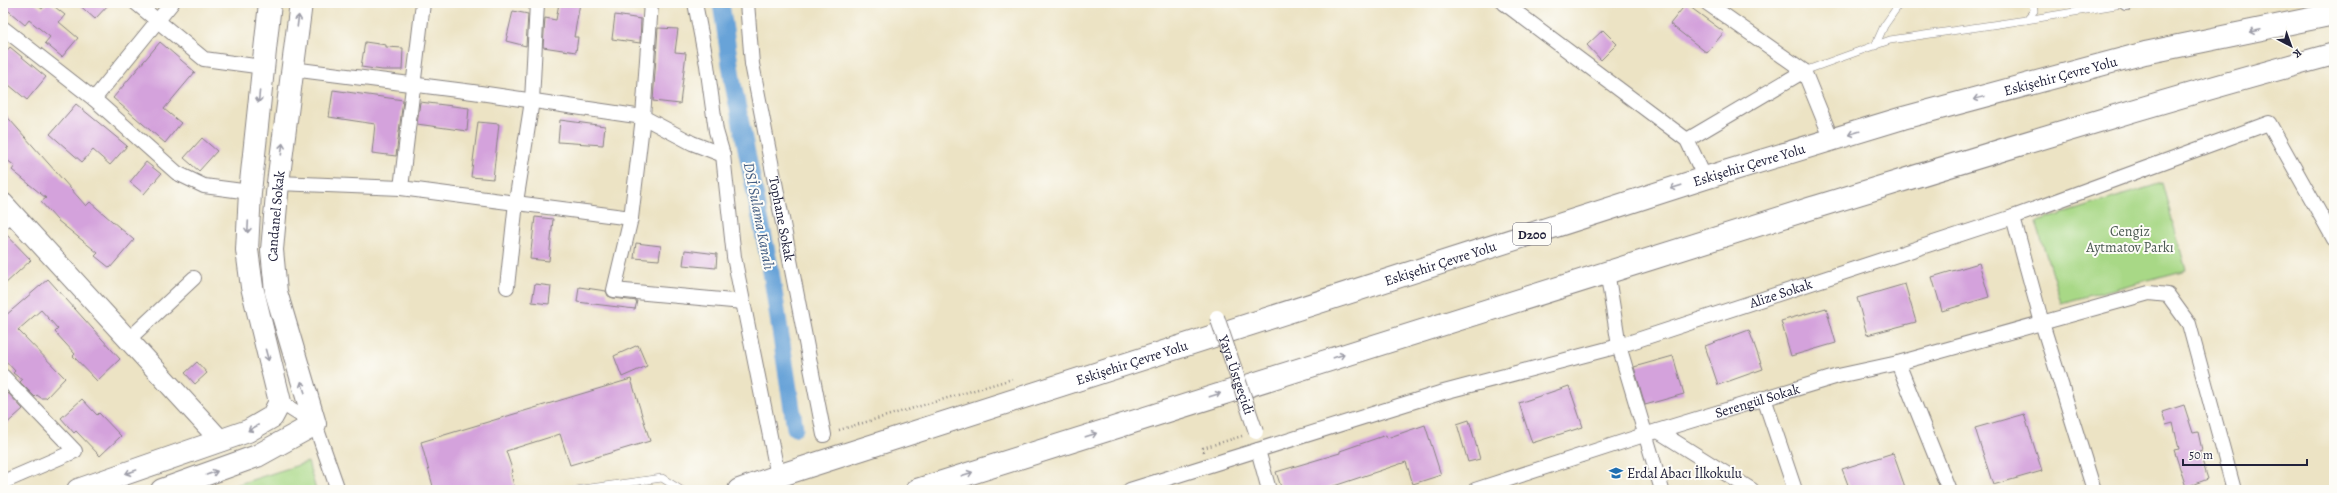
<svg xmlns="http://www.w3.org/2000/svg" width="2337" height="493" font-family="Alegreya,serif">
<rect width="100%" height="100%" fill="#fdfcf7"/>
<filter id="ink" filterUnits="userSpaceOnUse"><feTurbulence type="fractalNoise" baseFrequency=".025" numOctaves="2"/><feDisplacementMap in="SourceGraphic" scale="8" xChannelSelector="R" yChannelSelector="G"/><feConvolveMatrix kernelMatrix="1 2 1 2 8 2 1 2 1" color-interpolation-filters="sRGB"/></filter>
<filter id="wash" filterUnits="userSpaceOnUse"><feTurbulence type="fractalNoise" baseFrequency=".012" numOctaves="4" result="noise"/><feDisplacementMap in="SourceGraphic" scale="16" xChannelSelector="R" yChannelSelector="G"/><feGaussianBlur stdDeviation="0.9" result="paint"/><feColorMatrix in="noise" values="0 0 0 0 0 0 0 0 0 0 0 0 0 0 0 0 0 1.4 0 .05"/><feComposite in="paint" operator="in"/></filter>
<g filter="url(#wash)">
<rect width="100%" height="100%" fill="#ece3c4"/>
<g fill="#a8d886" stroke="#657d60">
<path d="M2162,183L2186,270L2061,303L2036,222Z"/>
<path d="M308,462L316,490H220Z"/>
</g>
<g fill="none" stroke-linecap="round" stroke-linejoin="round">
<path stroke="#68a3d8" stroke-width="17" d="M721,3L733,84L771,272L795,428"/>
</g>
<g id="blocks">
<g fill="#d4a2dc">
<path d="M3,3H34L42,9L47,3H50L65,15L59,22L78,38L62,57L45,43L50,37L29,20L25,25L3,6Z"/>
<path d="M77,3H110L95,19Z"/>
<path d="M559,3H580L574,37H578L576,52L543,47L545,18L556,20Z"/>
<path d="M1686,4L1724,32L1707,53L1670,24Z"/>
<path d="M513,11L528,14L526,46L506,41Z"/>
<path d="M615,15L641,19L640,43L612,39Z"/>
<path d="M658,28L678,29L675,52L686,53L680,104L653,101Z"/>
<path d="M1603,30L1617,44L1601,60L1587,45Z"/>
<path d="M160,42L195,72L164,109L181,123L165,143L113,98Z"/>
<path d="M365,42L386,45V47L403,48L402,70H382L361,67Z"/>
<path d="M10,47L46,77L27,100L3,80V55Z"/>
<path d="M333,90L403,100L396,156L372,153L375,124L329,117Z"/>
<path d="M420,102L469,108L467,131L417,124Z"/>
<path d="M76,104L127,146L110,165L93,150L82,162L50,134Z"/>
<path d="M3,112L86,206L90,202L134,240L110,268L95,256L98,253L57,220L41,202L46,198L12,170L15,166L3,157Z"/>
<path d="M560,120L605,126L603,145L558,142Z"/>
<path d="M478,122L499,124L493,179L471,177Z"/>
<path d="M202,138L217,151L199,171L184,158Z"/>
<path d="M146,162L161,174L144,194L130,182Z"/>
<path d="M535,217L553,219L549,261L530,259Z"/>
<path d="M3,231L31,260L3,286Z"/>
<path d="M636,243L661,246L659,260L634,258Z"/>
<path d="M685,250L717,254L716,268L683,265Z"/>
<path d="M1979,263L1989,297L1942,311L1932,277Z"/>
<path d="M48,279L120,359L97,381L73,356L75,354L55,332L58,329L41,310L18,330L65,378L46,398H41L37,395L35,397L20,382L22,380L13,373L15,371L3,358V314L5,316Z"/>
<path d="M535,284L551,286L549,304L532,302Z"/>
<path d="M1905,284L1916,322L1867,335L1857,298Z"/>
<path d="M579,287L606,291L608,296L613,298L637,301L635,309L577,302Z"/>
<path d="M1826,308L1836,343L1791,356L1781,321Z"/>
<path d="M1749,330L1763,369L1718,385L1705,346Z"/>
<path d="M638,345L647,366L622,377L614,356Z"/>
<path d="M1673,356L1684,394L1645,405L1634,367Z"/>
<path d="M197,362L207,373L195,384L185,373Z"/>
<path d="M631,379L650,441L570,465L560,434L506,451L513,472L511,473L515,490H434L421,442Z"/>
<path d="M1569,386L1583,427L1532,443L1519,403Z"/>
<path d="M8,393L23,409L3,427V398Z"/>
<path d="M82,399L97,415L99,413L121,436L100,456L76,431L74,433L61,418Z"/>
<path d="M2184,405L2193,433L2198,432L2202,450L2199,451L2208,479L2186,487L2174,450L2179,449L2173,423L2166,425L2162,412Z"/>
<path d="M2024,414L2042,471L1993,485L1975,428Z"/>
<path d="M1469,420L1480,459L1468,462L1457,424Z"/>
<path d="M1425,425L1441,475L1413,484L1406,462L1322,490H1282L1276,472L1340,453V451L1386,435L1387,438Z"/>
<path d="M1893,453L1906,490H1850L1842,469Z"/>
</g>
</g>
</g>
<g filter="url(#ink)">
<use href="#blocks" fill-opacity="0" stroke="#878280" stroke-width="1"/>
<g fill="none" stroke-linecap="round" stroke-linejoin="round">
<defs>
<g id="lane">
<path d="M2026,20L2128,3"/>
<path d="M1875,46L1884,26L1900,3"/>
<path d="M1804,71L1890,40L2026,20L2034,11L2033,3"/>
<path d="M576,490L662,478L681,490"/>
</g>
<g id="street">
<path d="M136,3L204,59L263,67"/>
<path d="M423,3L401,188L631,218"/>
<path d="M651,3L643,117L631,218L614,290L743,302"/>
<path d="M695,3L707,65L716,131L723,155"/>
<path id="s1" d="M747,3L752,64L824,435"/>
<path d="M1504,3L1687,140L1705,178"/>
<path d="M1707,3L1804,71L1832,140"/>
<path d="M2126,3H2127"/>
<path d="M3,28L94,99L177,173L204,186L250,192"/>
<path d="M292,69L473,92L643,117L692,143L723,155L734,257L778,476"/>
<path d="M94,99L172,3"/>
<path d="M1687,140L1804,71"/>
<path d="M278,183L401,188"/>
<path d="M2013,217L2269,123L2334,239"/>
<path d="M3,222L12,213"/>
<path d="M1607,271L1619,346L1662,490"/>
<path d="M507,287L516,202L532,101L537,3"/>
<path d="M129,339L194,278"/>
<path d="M1898,363L1949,490"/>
<path d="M3,376L75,451L3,482"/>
<path d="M1764,398L1795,490"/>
<path d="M280,402L315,424L338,490"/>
<path d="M1658,431L1752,490"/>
<path d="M1258,450L1269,490"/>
<path id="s2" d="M1130,490L1440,393L1619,346L2013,217L2042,323L2094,490"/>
<path id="s3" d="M1475,490L1644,435L1838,376L1898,363L2149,293L2168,295L2189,324L2234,490"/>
</g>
<path id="secondary" d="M3,203L221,441"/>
<g id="primary">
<path d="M78,490L248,431L272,417L280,402L252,287L247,250L250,192L270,3"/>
<path id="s4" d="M162,490L257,456L315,424L276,292L272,250L278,183L301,3"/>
</g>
<g id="highway">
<path id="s5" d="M739,490L778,476L1705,178L1903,118L2145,53L2334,14"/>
<path d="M917,490C1215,395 1513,300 1812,208C1986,155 2159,101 2334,54"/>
</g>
</defs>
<use href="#lane" stroke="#878280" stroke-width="8"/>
<use href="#street" stroke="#878280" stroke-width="16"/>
<use href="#secondary" stroke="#878280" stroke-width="22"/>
<use href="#primary" stroke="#878280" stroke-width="24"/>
<use href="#highway" stroke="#878280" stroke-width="24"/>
<g stroke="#878280" stroke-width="2.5" stroke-dasharray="1 3" stroke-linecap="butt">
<path d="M839,430L1012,379"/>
<path d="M1204,452L1203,448L1242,436"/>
</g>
<use href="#lane" stroke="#fff" stroke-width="7"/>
<use href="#street" stroke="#fff" stroke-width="14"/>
<use href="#secondary" stroke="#fff" stroke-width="20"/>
<use href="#primary" stroke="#fff" stroke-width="22"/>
<use href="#highway" stroke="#fff" stroke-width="22"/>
<defs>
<g id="street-bridge">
<path id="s6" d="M1217,317L1256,432"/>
</g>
</defs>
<use href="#street-bridge" stroke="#878280" stroke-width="16" stroke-linecap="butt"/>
<use href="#street-bridge" stroke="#fff" stroke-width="14"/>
</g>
<defs><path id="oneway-shaft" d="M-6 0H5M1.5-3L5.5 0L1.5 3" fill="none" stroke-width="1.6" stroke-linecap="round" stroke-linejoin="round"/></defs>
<g stroke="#9c9ca7">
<use href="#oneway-shaft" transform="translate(298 21) rotate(-83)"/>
<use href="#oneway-shaft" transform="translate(2255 31) rotate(168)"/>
<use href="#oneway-shaft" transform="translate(259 97) rotate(96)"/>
<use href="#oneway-shaft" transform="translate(1979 98) rotate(165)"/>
<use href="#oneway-shaft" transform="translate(1854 133) rotate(163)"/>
<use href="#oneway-shaft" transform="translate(282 149) rotate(-83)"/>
<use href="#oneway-shaft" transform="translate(1676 187) rotate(162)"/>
<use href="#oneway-shaft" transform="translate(248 227) rotate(93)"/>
<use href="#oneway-shaft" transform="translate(267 355) rotate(75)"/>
<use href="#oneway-shaft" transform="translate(1339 356) rotate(-18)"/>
<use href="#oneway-shaft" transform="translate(303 387) rotate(-108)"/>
<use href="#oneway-shaft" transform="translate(1215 395) rotate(-18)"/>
<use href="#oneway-shaft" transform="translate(253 428) rotate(150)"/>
<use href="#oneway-shaft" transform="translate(1091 435) rotate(-18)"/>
<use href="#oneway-shaft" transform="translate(131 472) rotate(161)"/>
<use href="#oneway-shaft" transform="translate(212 473) rotate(-19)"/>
<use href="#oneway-shaft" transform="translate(967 474) rotate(-18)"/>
</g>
</g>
<defs>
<symbol id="school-bare" viewBox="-9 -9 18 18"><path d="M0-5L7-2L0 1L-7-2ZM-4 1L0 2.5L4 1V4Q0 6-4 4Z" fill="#1f6fb2" stroke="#fdfcf7" stroke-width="2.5" paint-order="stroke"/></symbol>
</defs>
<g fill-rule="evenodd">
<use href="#school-bare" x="1606" y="463" width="20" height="20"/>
</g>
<g text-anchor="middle" stroke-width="4" stroke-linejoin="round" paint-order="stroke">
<rect fill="#fdfcf7" stroke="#646373" stroke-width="1" x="1513" y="223" width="38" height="22" rx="3"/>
<g font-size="13" font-weight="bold" fill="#22223b">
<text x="1532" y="239">D200</text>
</g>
<g font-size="14" fill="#22223b" stroke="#fdfcf7">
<text dy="5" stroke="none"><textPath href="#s5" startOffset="1385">Eskişehir Çevre Yolu</textPath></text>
<text dy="5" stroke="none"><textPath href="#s5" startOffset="1061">Eskişehir Çevre Yolu</textPath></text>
<text dy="5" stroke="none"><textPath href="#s4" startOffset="381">Candanel Sokak</textPath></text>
<text dy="5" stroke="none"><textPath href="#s1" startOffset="219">Tophane Sokak</textPath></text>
<text dy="5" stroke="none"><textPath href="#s5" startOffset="737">Eskişehir Çevre Yolu</textPath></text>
<text dy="5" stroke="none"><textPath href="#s2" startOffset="680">Alize Sokak</textPath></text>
<text dy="5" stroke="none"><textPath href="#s5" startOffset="413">Eskişehir Çevre Yolu</textPath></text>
<text dy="5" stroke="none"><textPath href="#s6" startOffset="61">Yaya Üstgeçidi</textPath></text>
<text dy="5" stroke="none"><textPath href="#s3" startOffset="296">Serengül Sokak</textPath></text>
</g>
<g font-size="14" fill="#4a5952" stroke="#fdfcf7">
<text x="2130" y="236">Cengiz<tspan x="2130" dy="16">Aytmatov Parkı</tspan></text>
</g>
<g font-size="14" fill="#22223b" stroke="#fdfcf7" text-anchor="start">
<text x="1627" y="478">Erdal Abacı İlkokulu</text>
</g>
<g font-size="15" font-style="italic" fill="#425c82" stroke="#fdfcf7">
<text transform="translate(759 216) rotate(79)" y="5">DSİ Sulama Kanalı</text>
</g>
</g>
<rect width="2337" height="493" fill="none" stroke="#fdfcf7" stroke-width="16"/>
<g transform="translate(2291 46) rotate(139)" stroke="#fdfcf7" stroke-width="3" paint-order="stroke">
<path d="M0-3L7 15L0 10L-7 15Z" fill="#22223b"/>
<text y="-6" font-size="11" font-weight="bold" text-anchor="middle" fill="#22223b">K</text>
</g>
<path d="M2183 459v6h124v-6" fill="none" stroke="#22223b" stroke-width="2"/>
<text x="2189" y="459" font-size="12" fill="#22223b" stroke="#fdfcf7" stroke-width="3" paint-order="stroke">50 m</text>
</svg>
